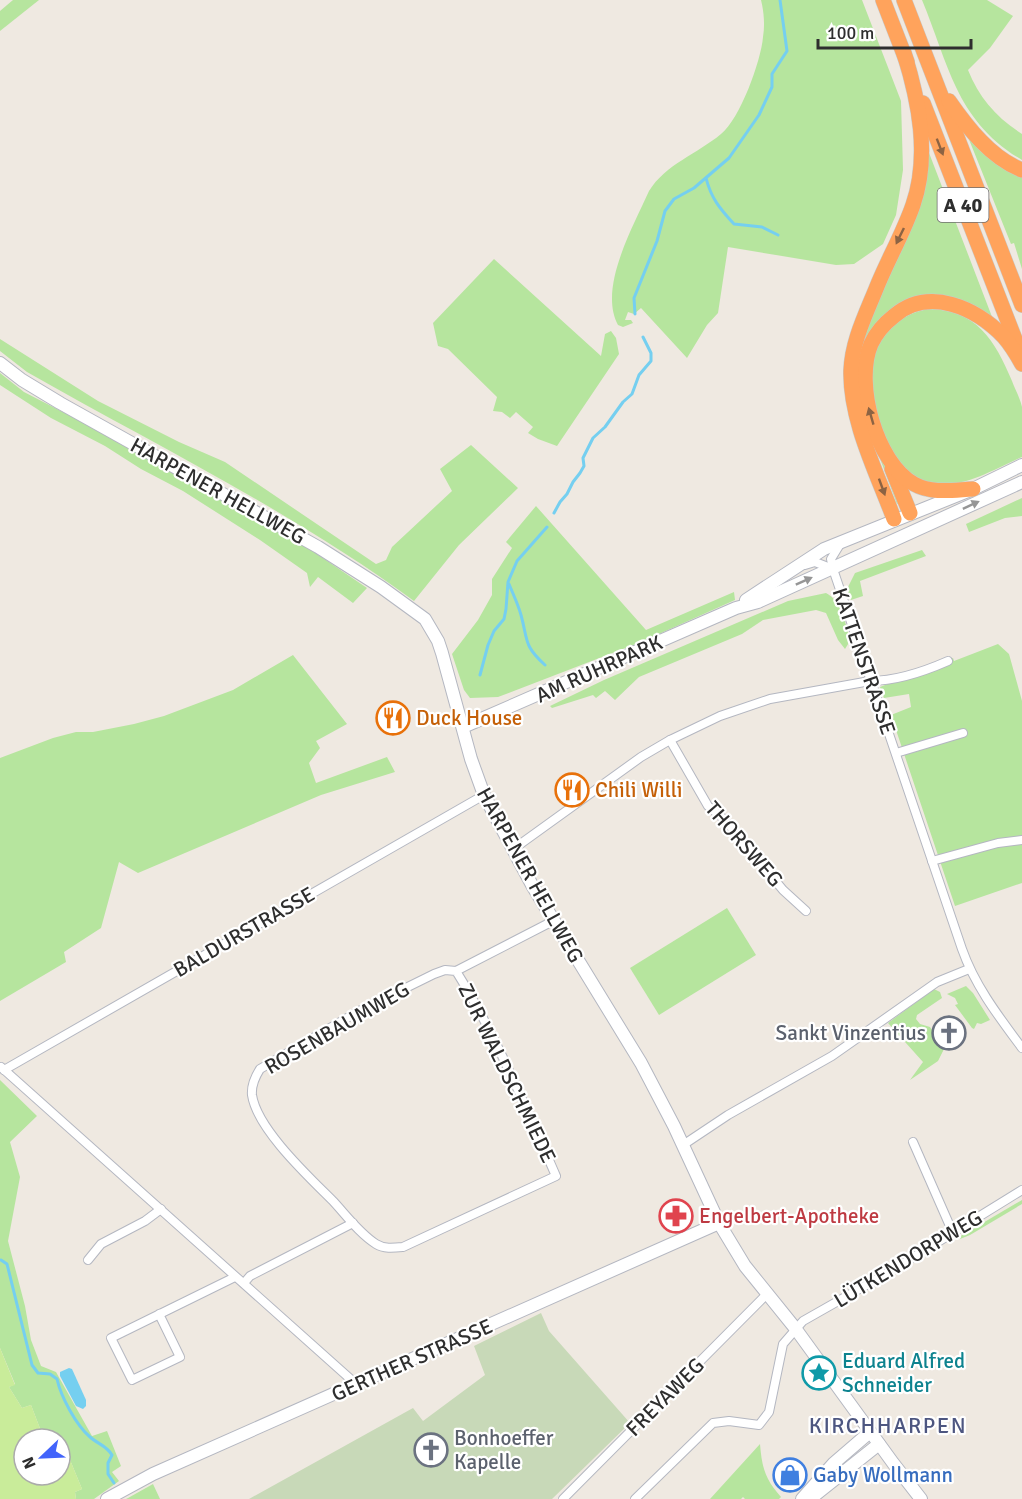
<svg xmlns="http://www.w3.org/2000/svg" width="1022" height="1499" font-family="Signika,sans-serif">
<rect width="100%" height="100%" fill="#efe9e1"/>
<g fill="#b6e59e">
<path d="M13,0H39L0,31V11Z"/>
<path d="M761,0H862L901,101L903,170L896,215L883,244L854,264L836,265L728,247L718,313L707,325L687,358L641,308L634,314L628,312L625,320H631L633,323L623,327L618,325C598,288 633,227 649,191C666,164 697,154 721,134C740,119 761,61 763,37C765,25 764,12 761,0Z"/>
<path d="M922,0H987L1013,16L990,48L968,70C979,98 997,118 1022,134V160C956,121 949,65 922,0Z"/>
<path d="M966,132L1022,175V269L1014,243L1011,244Z"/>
<path d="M926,145L994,322L919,298L864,357L900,503L897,504L861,408V345Z"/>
<path d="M494,259L601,356L605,334L611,331L616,338L619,354L557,446L538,439L528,433L533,427L516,412L510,418L502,412L493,411L497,397L448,349L438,346L433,323Z"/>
<path d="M928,309C976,309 995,340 1012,381C1015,389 1020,398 1022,407C1022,422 1022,441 1022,457C994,469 969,486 936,485C918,484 899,467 890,451C876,424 862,363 882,337C893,322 910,312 928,309Z"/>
<path d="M0,339L98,401L179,442L225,462L376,564L386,560L392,547L452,491L440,469L471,445L518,488L459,545L414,601C293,512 157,446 27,372L0,351Z"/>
<path d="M0,373L24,392L154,459L292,537L367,588L353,603L318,577L310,587L307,573L260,540L183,491L141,469L105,446L51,418L0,385Z"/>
<path d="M1022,498V516L1005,518L969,532L966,524Z"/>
<path d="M536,506L646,630L734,592L735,600L641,642L498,697L470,698L464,690L452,654L478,620L492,595V579L512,548L506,542Z"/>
<path d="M922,550L926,556L860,581L863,596L851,600L847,589L855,573Z"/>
<path d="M826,593C842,601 846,625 850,641L845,649L838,640L826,613L816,610L763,620L742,634L639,677L615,700L605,691L596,698L593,695L552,708L550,706L604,680L788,601Z"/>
<path d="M998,644L1009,654L1022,701V883L955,906L891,715L911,707L909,694L884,698L880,687L953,658L954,661Z"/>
<path d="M293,655L347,724L316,741L320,748L309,763L316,783L387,757L395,772L321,795L138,873L119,862L101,928L64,952L66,962L0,1001V758L53,738L76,732H93L134,724L164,716L233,690Z"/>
<path d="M727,908L756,955L659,1015L630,968Z"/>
<path d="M966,986L973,993L990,1020L981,1024L977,1023L974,1029L972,1028L955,1005L958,1004L955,998L947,994Z"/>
<path d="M934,989L940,992L942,998L917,1015L916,1019L920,1024L930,1027L944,1049L938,1061L910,1080L923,1062L888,1023Z"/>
<path d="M0,1080L37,1116L10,1142L20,1177L8,1241L25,1306L31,1340L41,1366L56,1372L92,1436L107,1431L121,1466L112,1472L119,1481L94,1499H76L75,1492L82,1489L68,1455L60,1459V1439H44L31,1405L22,1408L9,1387L15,1384L0,1348Z"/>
<path d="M1022,1200V1204L970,1235L960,1239L959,1237Z"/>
<path d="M760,1444C762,1468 765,1479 781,1497L779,1499H745L743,1497L741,1499H710Z"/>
<path d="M153,1484L160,1499H126L128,1498Z"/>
</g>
<path fill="#c8d9b8" d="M541,1313L549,1331L630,1423L552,1499H249L413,1408L423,1421L485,1375L474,1346Z"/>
<path fill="#c9ec9a" d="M0,1348L15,1385L9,1387L22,1408L31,1405L44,1439H24V1475H60V1459L68,1455L82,1489L75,1492L76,1499H0Z"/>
<path fill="#75cff0" d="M69,1368L72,1369L86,1400V1406L83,1409L76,1406L60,1376V1372Z"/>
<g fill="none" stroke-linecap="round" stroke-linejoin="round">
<g stroke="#75cff0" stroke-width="3">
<path d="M706,178C711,198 720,209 734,224L762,227L778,235"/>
<path d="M635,314L634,298L657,241L665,211L674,199L694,188L729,158L759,115L772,87V74L787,51L780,0"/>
<path d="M554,513L560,502L567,494L573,482L580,473L584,466L583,458L593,438L605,427L623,402L632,394L639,375L651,361V353L643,337"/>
<path d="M509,584C513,594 518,604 521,615C528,640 523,645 545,665"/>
<path d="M480,675L488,645L494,631L504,619L506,609L508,582L517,561L547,527"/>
<path d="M1,1260L7,1264L32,1365L38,1373L50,1374L57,1379C61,1397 76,1425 90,1437C98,1444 107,1446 112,1455L108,1463V1474L114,1483"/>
</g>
<defs>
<g id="street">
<path d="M842,541L831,559L833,569L962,949C975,986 999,1017 1022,1048"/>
<path d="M805,565L815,562L833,569"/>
<path d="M670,740L708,806L725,820L783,890L806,911"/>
<path d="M896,753L963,733"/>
<path d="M512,850L641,757L670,740L720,716L770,699L870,681C897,681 923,672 948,661"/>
<path d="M932,861L998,843L1022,840"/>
<path d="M456,971C496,1035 525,1106 556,1176L403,1247C393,1248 384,1249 376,1244C359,1233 346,1215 333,1201C309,1177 257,1129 252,1095C251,1085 255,1077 260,1069L359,1011L434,974L445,970L456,971L553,921"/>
<path d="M1,1067L356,1384"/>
<path d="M4,1070L484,795"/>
<path d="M913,1142L953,1233"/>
<path d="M683,1145L728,1115L832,1056L937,982L969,969"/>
<path d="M88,1260L101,1244L145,1221L161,1209"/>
<path d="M244,1283L250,1276L353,1223"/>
<path d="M159,1314L180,1357L132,1380L111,1338L235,1277"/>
<path d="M563,1499L767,1294"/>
<path d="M635,1499L713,1423L729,1421L759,1425L769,1412L783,1344L803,1321L891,1271L1022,1190"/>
</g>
<g id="secondary">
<path d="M0,363L22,380L60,403L318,547L381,587L425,619L438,641L442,653L471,759L484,795L532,885L641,1063L674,1126L719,1223L745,1266L795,1328L893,1463L921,1499"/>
<path d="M746,600L824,549L973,489L1022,465"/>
<path d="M463,727L736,608L758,602L1022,482"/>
<path d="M107,1499L153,1474L719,1223"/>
<path d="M802,1499L834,1463L870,1432"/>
<path d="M810,1499L879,1444"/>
</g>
<g id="highway">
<path d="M883,0L907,62"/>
<path d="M904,0L1022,305"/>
<path d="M949,101C967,127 991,158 1022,170"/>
<path d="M923,103L1018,347"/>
<path d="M892,469L910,513"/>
<path d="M973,489C953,490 932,494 914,484C876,463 854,383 871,344C876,333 885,323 894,316C929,286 976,308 1004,337C1011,345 1017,355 1022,364"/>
<path d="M894,519C877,473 850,421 851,371C852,342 865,316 876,289C887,261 903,234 913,205C930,156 919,101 904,53"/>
</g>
</defs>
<use href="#street" stroke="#b4b7c1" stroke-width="10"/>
<use href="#secondary" stroke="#b4b7c1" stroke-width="14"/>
<use href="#highway" stroke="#c9c9c9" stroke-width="16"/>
<use href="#street" stroke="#fff" stroke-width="8"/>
<use href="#secondary" stroke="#fff" stroke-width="12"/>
<use href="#highway" stroke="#ffa35c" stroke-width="15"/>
</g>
<defs><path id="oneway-solid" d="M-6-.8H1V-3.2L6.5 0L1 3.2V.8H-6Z" transform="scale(1.5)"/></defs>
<g fill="#8c6343">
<use href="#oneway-solid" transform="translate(940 147) rotate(69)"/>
<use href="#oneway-solid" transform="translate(900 236) rotate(116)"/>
<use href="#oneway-solid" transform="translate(871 416) rotate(-106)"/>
<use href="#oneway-solid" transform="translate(882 487) rotate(70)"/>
</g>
<g fill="#969696">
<use href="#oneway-solid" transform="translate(971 505) rotate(-25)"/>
<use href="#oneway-solid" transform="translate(804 581) rotate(-24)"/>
</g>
<defs>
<symbol id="restaurant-ring" viewBox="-11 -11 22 22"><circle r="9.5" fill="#fff" stroke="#e8710a" stroke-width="1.5"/><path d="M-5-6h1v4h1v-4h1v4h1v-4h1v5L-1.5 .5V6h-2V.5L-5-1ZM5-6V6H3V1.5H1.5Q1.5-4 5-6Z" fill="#e8710a"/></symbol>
<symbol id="church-ring" viewBox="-11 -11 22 22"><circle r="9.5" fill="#fff" stroke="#6b7280" stroke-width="1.5"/><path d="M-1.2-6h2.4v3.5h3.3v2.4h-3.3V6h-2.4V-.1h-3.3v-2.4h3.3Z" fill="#6b7280"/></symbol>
<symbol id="pharmacy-ring" viewBox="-11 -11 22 22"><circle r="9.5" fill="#fff" stroke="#e0444e" stroke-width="1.5"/><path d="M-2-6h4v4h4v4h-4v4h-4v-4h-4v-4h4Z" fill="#e0444e"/></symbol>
<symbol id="sight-ring" viewBox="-11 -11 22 22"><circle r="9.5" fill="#fff" stroke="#0f9aa8" stroke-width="1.5"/><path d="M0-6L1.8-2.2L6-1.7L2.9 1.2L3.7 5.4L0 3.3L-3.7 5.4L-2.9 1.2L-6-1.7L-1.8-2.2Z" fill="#0f9aa8"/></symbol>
<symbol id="shop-ring" viewBox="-11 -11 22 22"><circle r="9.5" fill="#fff" stroke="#3f7fe0" stroke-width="1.5"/><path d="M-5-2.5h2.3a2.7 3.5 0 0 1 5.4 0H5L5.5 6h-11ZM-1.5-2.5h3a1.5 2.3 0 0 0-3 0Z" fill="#3f7fe0"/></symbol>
</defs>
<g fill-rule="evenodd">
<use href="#restaurant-ring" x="374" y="699" width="38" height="38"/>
<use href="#restaurant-ring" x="553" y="771" width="38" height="38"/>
<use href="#church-ring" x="930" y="1014" width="38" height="38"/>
<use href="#pharmacy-ring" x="657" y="1197" width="38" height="38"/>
<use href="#sight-ring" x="800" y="1354" width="38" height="38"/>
<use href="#church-ring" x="412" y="1431" width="38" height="38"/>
<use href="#shop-ring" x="771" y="1456" width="38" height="38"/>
</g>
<g text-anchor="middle" stroke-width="4.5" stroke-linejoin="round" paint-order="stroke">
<rect fill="#fff" stroke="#6d6d6d" stroke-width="1.5" x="937.5" y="188" width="51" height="34" rx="4.5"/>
<g font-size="20" font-weight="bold" fill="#2e2e2e">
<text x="963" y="212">A 40</text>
</g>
<g font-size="21" fill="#2e2e2e" stroke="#fff">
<text transform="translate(218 491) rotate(29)" y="7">HARPENER HELLWEG</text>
<text transform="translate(864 661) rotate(71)" y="7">KATTENSTRASSE</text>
<text transform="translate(599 669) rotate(-24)" y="7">AM RUHRPARK</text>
<text transform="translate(744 844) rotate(49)" y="7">THORSWEG</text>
<text transform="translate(530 875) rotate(61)" y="7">HARPENER HELLWEG</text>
<text transform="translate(244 932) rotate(-30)" y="7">BALDURSTRASSE</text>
<text transform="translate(337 1028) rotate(-30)" y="7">ROSENBAUMWEG</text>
<text transform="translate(507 1073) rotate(64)" y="7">ZUR WALDSCHMIEDE</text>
<text transform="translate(908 1259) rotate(-31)" y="7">LÜTKENDORPWEG</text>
<text transform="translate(412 1360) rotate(-24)" y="7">GERTHER STRASSE</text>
<text transform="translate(665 1397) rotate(-45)" y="7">FREYAWEG</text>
</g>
<g font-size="21" fill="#c56008" stroke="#fff" text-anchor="start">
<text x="416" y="725">Duck House</text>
<text x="595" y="797">Chili Willi</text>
</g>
<g font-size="21" fill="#5b616d" stroke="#fff" text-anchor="end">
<text x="926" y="1040">Sankt Vinzentius</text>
<text x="454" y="1445" text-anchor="start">Bonhoeffer<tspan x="454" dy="24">Kapelle</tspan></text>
</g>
<g font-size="21" fill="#be3a42" stroke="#fff" text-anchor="start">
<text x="699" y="1223">Engelbert-Apotheke</text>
</g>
<g font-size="21" fill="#0d838f" stroke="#fff" text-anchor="start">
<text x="842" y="1368">Eduard Alfred<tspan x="842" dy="24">Schneider</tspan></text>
</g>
<g font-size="21" fill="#366cbe" stroke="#fff" text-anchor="start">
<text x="813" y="1482">Gaby Wollmann</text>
</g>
<g font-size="22" letter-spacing="1.5" fill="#4d5680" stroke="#fff">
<text x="888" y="1433">KIRCHHARPEN</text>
</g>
</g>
<g transform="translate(42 1457) rotate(247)"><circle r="28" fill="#ffffff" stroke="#ababab" stroke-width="1.5"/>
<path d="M0-4.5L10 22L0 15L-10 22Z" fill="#4264fb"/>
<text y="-9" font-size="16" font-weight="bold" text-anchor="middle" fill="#2e2e2e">N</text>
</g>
<path d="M818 39v9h153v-9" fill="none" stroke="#2e2e2e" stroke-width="3"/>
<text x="827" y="39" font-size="18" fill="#2e2e2e" stroke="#ffffff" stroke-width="4.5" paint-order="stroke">100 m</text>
</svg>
